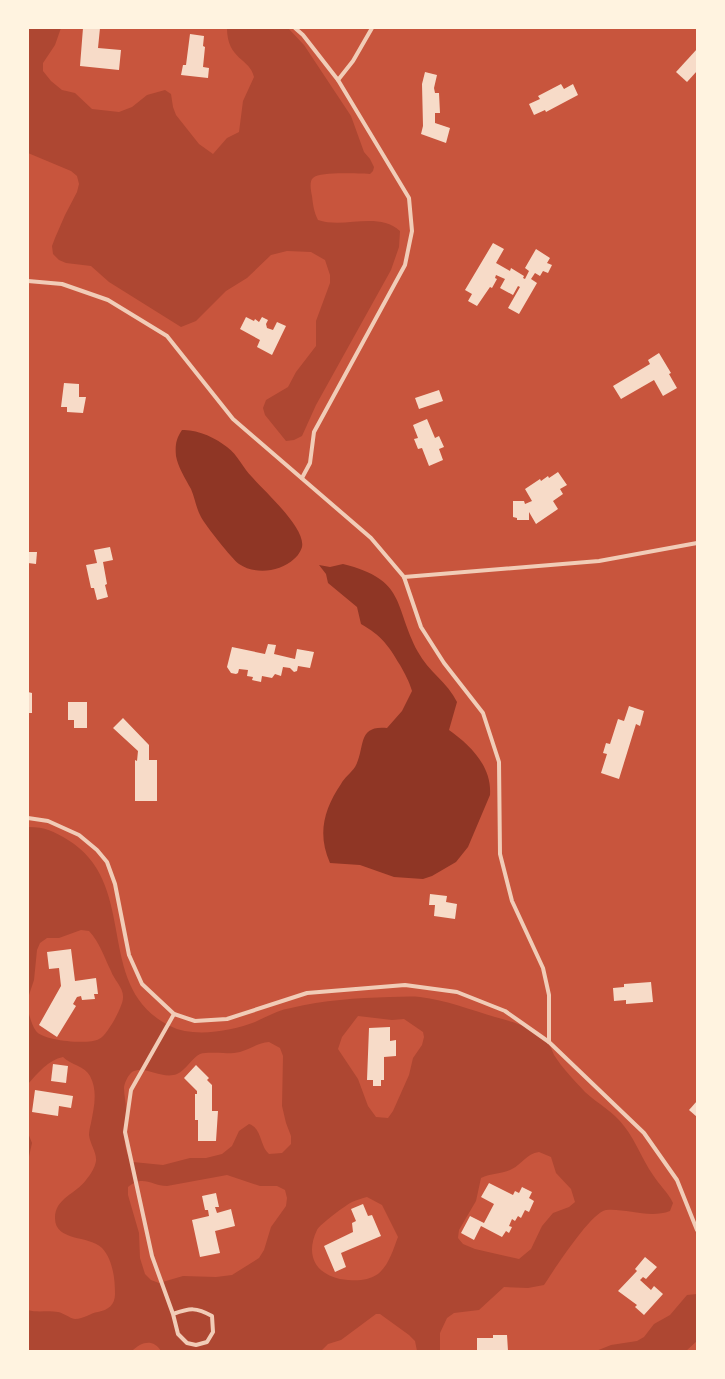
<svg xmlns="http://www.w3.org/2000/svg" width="725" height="1379" font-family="'Nunito Sans',sans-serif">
<rect width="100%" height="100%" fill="#c8553d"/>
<g fill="#ae4732" fill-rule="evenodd">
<path d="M28,28H61L55,45L43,63V71L51,81L62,90L75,93L92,109L119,112L132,107L147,95L165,90L171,94L173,107L176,115L199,144L213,154L227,138L239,132L243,101L254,77C250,58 227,60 227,28H288L304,45L351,116L364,152L370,159L374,167L373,171L370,174C358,174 321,171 313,178C309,181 311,192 312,196C313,205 314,212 318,220C344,229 378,211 400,231L399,247L391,270L316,405L302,436L294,440L286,441L265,415L263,408L266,400L288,387L296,372L316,346V321L330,283V275L325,260L311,252L287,251L271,255L247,278L226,291L196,321L181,327L109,282L91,266L66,263L59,260L53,254L52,246L55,238L65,215L77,192L79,184L77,176L71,171L28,153Z"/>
<path d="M28,827C46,827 53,831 68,840C141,885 92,987 170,1026C193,1038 232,1031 255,1022C266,1017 278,1010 291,1008C324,1000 356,998 390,997C400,997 410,996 420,997C446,1000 471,1010 495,1017C513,1022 533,1027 547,1040C550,1044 552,1051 554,1055C562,1068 575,1081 585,1092C598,1104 614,1112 624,1126C636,1141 642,1159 653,1175C659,1185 668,1192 673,1203L670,1211C649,1219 626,1208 606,1210C591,1212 554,1270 544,1285L528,1288L504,1287L479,1310L454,1313L447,1318L440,1333V1351H417L415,1341L409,1335L380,1314H376L341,1340L328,1344L321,1351H161C153,1338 141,1342 132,1351H28V1310C38,1313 48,1310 58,1312C64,1313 69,1318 75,1319C84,1319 90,1313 98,1312C108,1310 115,1305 115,1294C115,1279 113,1260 102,1248C89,1235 55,1242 55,1218C55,1198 76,1194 86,1180C90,1175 95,1168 96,1161C97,1153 90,1144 89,1135C89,1131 90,1127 91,1123C94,1107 98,1091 90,1076C85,1066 71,1065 63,1057C48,1060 38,1073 28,1084V1011C30,1017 32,1026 36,1031C43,1041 89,1045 99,1039C107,1036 123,1006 123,998C124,988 114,980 111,971C104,957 100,943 89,931L81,930L59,938H47L40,943L37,950L34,980L28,998ZM358,1016L392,1020L404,1019L423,1032L424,1037L422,1045L413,1058L409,1075L393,1111L388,1118L376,1117L368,1106L358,1079L338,1049L342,1037ZM269,1042L280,1048L283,1056L282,1106L286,1123L291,1136V1144L282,1153L269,1154C260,1147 262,1128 249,1124L239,1131L232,1146L222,1154L206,1158H190L163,1165L133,1162C130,1158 127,1155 126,1149C123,1137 126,1123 126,1110C126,1102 124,1095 124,1088C124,1084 128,1075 132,1072C145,1065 162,1080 177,1074C186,1070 192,1058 200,1054C210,1051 228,1055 240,1052C250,1049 258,1043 269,1042ZM539,1152L551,1157L556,1173L571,1189L575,1202L569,1207L553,1213L542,1226L531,1249L519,1259L475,1249L463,1244L458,1238L459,1230L476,1201L481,1178C491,1173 503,1174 512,1169C522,1164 526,1154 539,1152ZM227,1175L260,1186H277L285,1190L287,1198L286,1206L271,1227L264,1250L259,1258L232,1275L216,1277L183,1276L159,1283L151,1280L145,1274L140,1258L139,1233L128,1195V1187C143,1174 152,1186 167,1186ZM367,1197L382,1205L398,1237C393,1250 389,1265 378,1274C369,1280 359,1281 348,1280C320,1278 303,1259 317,1230C319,1225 346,1205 352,1202C357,1200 362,1198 367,1197Z"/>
<path d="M28,1133L32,1143L28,1161Z"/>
<path d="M697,1294V1341L686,1351H596L611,1345L637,1341L644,1337L654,1324L670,1315L687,1295Z"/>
</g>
<g fill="#8f3625">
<path d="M182,430C197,429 216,438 227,447C238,455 243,468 252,477C264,491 306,528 302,547C301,551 297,557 294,559C280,572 255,575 239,564C232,559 206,526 201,517C196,508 195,498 191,489C185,478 178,467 176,456C175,445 176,439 182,430Z"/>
<path d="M343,564C407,580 393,605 418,652C428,671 448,683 457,702L449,730C470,745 492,766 490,795L468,847L456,862L432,876L423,879L394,877L360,865L330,863C317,834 324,809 341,784C344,778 351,773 355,767C366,748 356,725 387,728L402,711L412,691C409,681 405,674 400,665C388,645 382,636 361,624L357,607L328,583L326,574L319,565L330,567Z"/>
</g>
<g fill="#f7dbc8">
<path d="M83,28H100L98,48L121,50L119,70L80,66Z"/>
<path d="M190,34L204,36L203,46L205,47L203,67L209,68L208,78L181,75L183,65H186Z"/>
<path d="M697,49V71L687,82L676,72Z"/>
<path d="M425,72L437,75L434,88L435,93H439L440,113H435V123L450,128L446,143L421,134L423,126L422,84Z"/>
<path d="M561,84L564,89L573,84L578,95L546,112L545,110L534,115L529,104L540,99L538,96Z"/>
<path d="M493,243L504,249L496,263L510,271L511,268L524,276L523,278L525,279L529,271L525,268L536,249L550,258L547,263L552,265L548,273L543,271L540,276L535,273L531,279L537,283L519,314L508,308L520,287L518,286L513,295L500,288L505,279L496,275L495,278L497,279L492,288L490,287L477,306L468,301L472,294L465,290Z"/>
<path d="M246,317L254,321L255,319L259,322L262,317L268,320L266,324L267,328L273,330L277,322L286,326L272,355L257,347L260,340L240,329Z"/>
<path d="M659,353L671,373L669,374L677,388L663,396L654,380L621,399L613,386L650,364L648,360Z"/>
<path d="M64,383L79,384V397H86L83,413L67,412V407H61Z"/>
<path d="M439,390L443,401L419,409L415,398Z"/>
<path d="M427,419L435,438L439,436L444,447L439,449L443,460L429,466L422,448L418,449L414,439L418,438L413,425Z"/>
<path d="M558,472L567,485L560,489L563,494L553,501L558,509L536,524L529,512V520H517V518L513,517V501H524L525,504L532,501L525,489L540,479L541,481L548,476L549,478Z"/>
<path d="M110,547L113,560L103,562L107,584L105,585L108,597L97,600L94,588H91L86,565L97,563L94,550Z"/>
<path d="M28,552H37L36,564L28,563Z"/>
<path d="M268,644L276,645L274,654L295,659L297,649L314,652L310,668L298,666L297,671L294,672L290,668L283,667L281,676L275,674L272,678L262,676L261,682L252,680L253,677L247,676L248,670L239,669L238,673L236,674L231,673L227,667L232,647L265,654Z"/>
<path d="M28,692L32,693V713H28Z"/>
<path d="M68,702H87V728H74V720H68Z"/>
<path d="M629,706L644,711L640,726L636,724L619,779L601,773L607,754L603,753L606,743L610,744L618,719L624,721Z"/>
<path d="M123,718L149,745V760H157V801H135V760L137,761L138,751L113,728Z"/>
<path d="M430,894L447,896L446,902L457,904L455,919L434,916L435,905H429Z"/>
<path d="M71,949L75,981L96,978L98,994H94L95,999L82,1000L81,996L77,997L73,1004L76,1006L57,1037L39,1025L61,986L59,968L49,969L47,952Z"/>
<path d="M651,982L653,1002L626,1004V1000L614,1001L613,988L624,987V984Z"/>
<path d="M390,1027V1041L396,1040V1056L384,1057V1080H381V1086H373V1080H367L369,1028Z"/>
<path d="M53,1064L68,1066L66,1083L51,1081Z"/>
<path d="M196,1065L209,1078L207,1080L212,1085V1111H218L216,1141H198V1120H195V1094H197V1091L184,1078Z"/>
<path d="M35,1090L73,1096L71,1108L59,1106L58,1116L32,1112Z"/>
<path d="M697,1101V1117L689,1110Z"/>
<path d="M489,1183L513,1195L515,1191L519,1193L522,1187L532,1192L529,1198L534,1201L529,1212L525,1210L521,1218L518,1216L515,1221L512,1219L509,1226L512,1227L509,1233L506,1231L502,1237L481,1226L474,1240L461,1233L470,1216L484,1223L494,1204L481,1197Z"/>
<path d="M216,1193L219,1207H215L217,1213L231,1209L235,1226L215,1231L220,1253L200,1257L192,1220L209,1216L208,1210H205L202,1196Z"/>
<path d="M363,1204L368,1216L372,1215L381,1236L341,1253L346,1267L335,1272L324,1246L353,1232L352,1223L356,1221L351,1209Z"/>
<path d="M645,1257L657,1267L646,1279L643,1277L640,1280L651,1290L654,1286L663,1294L644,1315L635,1307L637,1305L618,1291L637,1271L635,1269Z"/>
<path d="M493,1335H507L508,1351H477V1338H493Z"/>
</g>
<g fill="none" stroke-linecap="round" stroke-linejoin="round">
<g stroke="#f1ccb7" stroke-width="4">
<path d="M295,28L303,35L338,80L409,198L412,231L405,265L314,432L310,463L302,478"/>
<path d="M338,80L353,61L372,28"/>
<path d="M28,281L62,284L108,300L167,336L233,419L371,538L404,577L421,627L444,663L483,713L499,762L500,854L512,901L543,968L549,995V1042"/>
<path d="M404,577L599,561L697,543"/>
<path d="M28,818L48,821L79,835L97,850L107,862L115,884L129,955L142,984L174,1014L195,1021L227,1019L307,993L405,985L457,992L505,1011L549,1042L644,1133L677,1180L697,1230"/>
<path d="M173,1314C190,1308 196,1307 212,1316L213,1332L207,1342L196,1345L187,1343L178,1334L173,1314L152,1256L125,1132L131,1090L174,1014"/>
</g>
</g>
<rect width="725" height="1379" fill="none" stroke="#fff3e0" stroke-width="58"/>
</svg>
